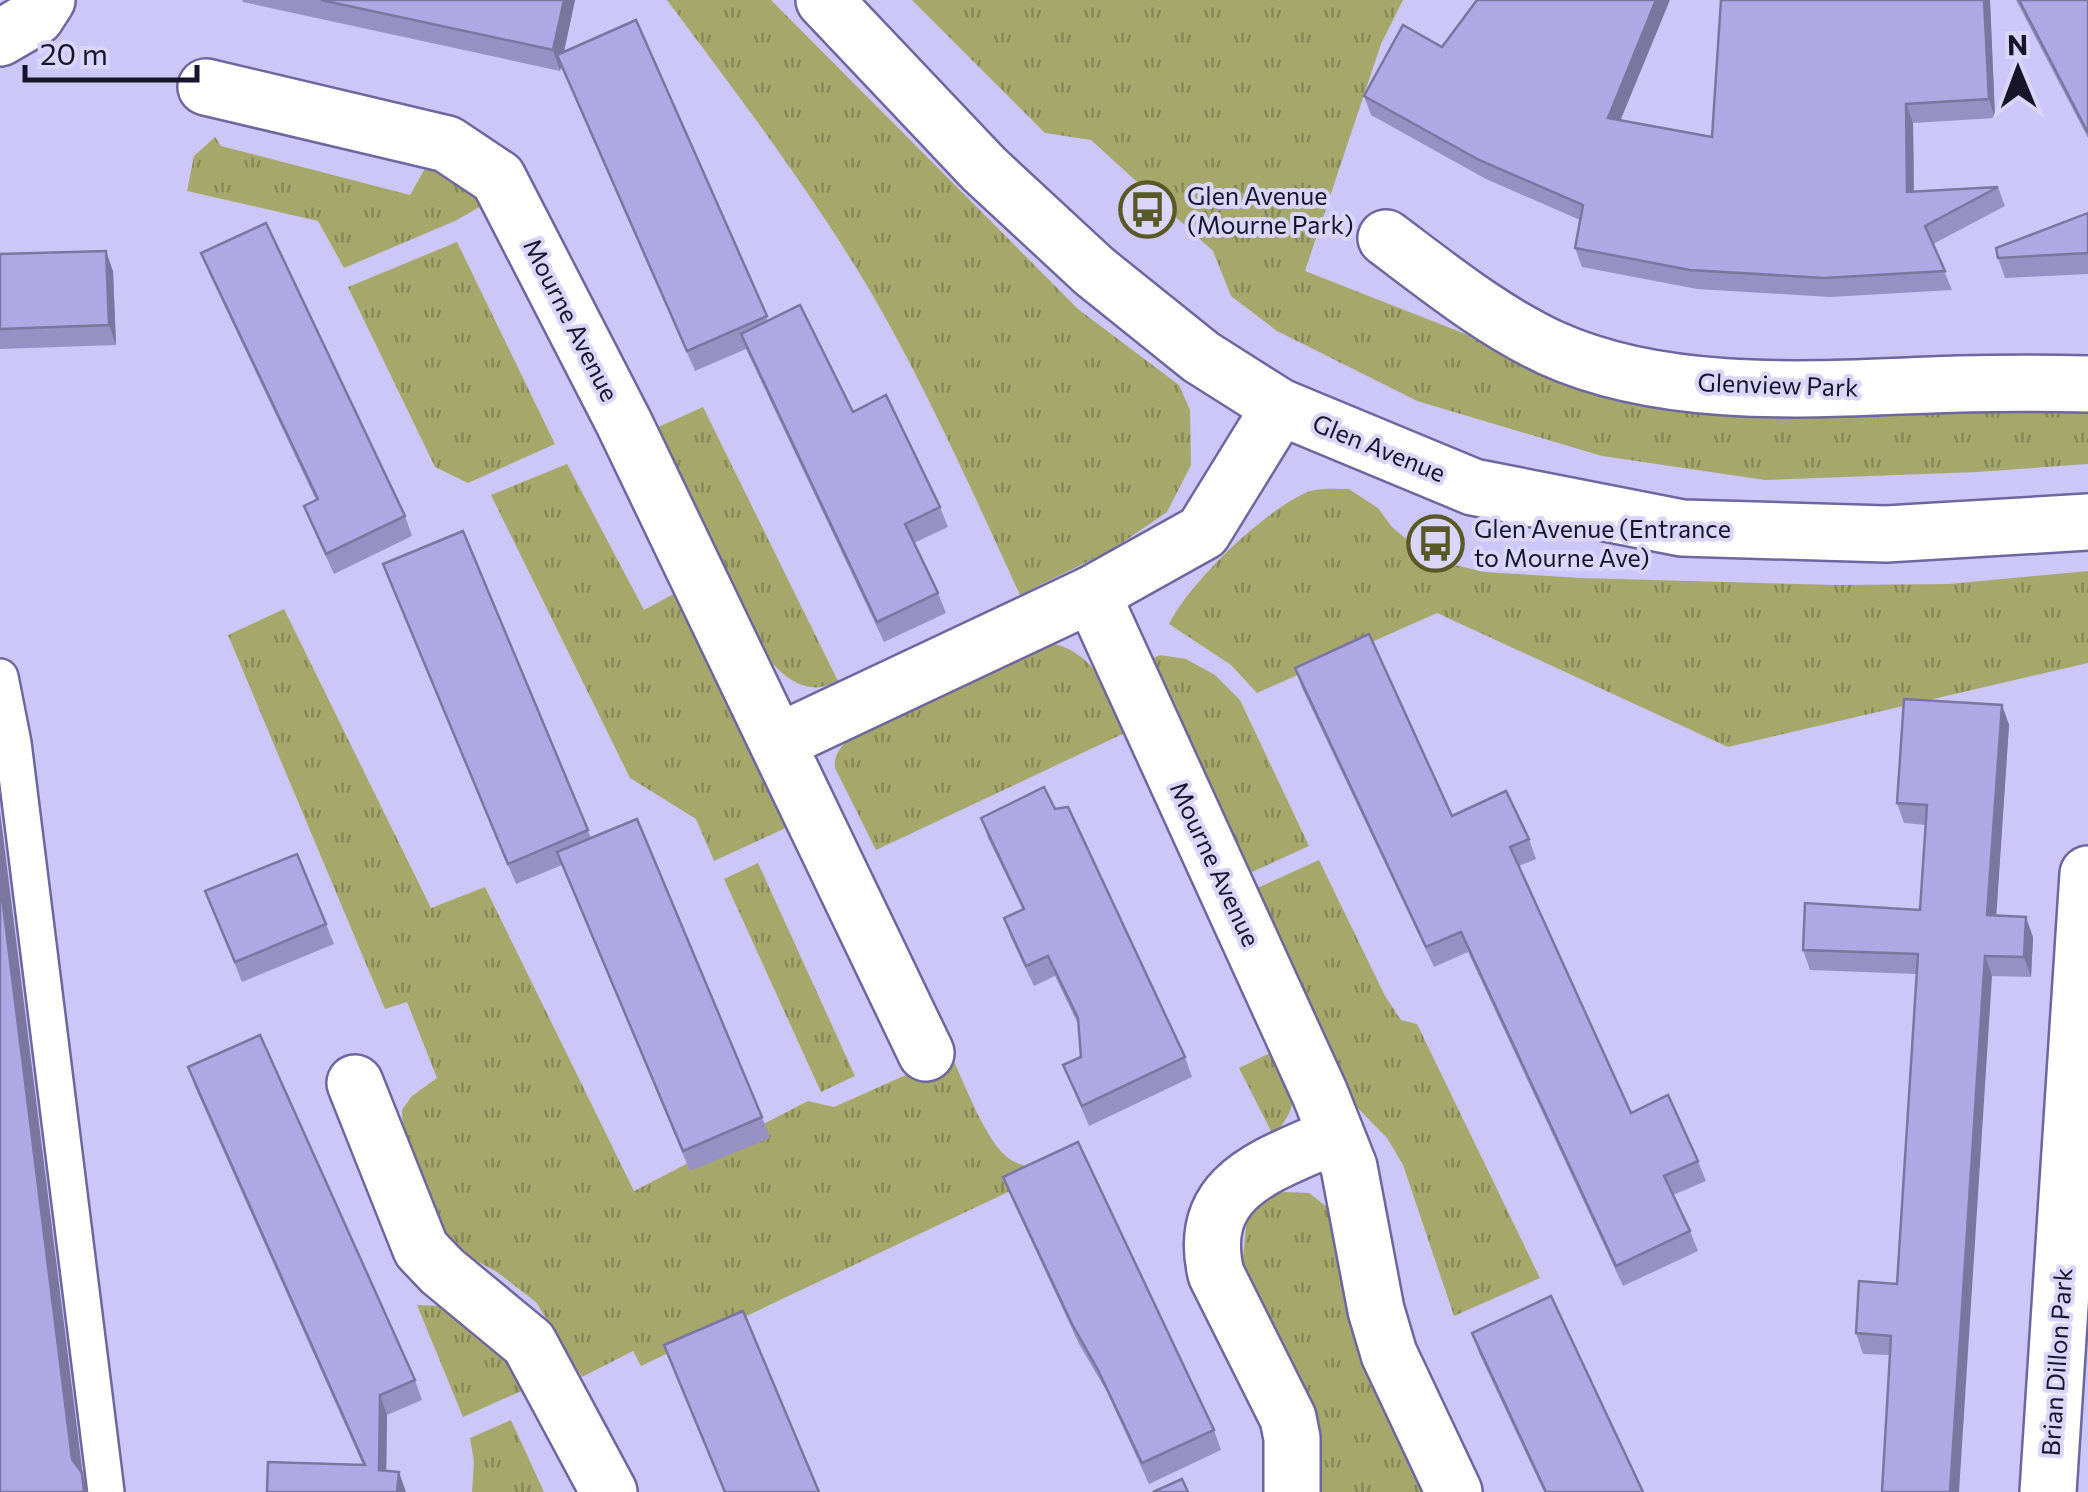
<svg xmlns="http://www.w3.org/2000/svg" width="2088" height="1492" font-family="Commissioner,sans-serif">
<defs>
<pattern id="grass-tufts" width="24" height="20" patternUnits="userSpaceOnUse" patternTransform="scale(2.5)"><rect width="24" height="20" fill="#a6a86b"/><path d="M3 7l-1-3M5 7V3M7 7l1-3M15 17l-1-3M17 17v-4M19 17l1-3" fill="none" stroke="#868858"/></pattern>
</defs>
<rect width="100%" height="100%" fill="#ccc7f8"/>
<g fill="url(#grass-tufts)">
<path d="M667,0H771L1078,309L1179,385L1190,410L1191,465L1167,512L1113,549L1020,595C973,493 928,391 872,294C811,191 738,95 667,0Z"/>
<path d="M912,0H1403L1381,44L1305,271L1575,377L1956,411L2088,413V464L1977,472L1765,480L1602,456L1417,401L1277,331L1231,296L1213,251L1091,140L1045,133Z"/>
<path d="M215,137L221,146L410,195L431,158L461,175L483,205L455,221L344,268L318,221L187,191L194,156Z"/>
<path d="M457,242L555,444L468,483L435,467L348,287Z"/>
<path d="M703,407L838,681C805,699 781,676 761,649L654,429Z"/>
<path d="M567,464L644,610L681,590L790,826L714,861L696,819L630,778L491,495Z"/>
<path d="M1349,489L1378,508L1392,527L1430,559L1484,572L1581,578L1837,585L1949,584L2088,571V663L1728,747L1437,613L1257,693L1231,665L1169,624C1190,582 1260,515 1303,494C1315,487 1335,489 1349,489Z"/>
<path d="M284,609L431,908L485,887L634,1191L808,1101L834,1107L951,1055C964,1082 986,1144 1011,1160C1023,1167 1037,1169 1050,1172L641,1366L633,1351L582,1377L536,1302L497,1272L462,1253L443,1228L403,1133L402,1110L412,1096L437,1078L407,1002L385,1009L228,635Z"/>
<path d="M1049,643C1094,650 1110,694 1129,731L876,850L835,768C833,751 847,740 859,731Z"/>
<path d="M1160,655L1186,659L1215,675L1240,700L1309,846L1250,873L1151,659Z"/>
<path d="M1319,860L1385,996L1401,1020L1417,1024L1540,1278L1454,1316L1403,1165L1387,1138L1351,1101L1253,890Z"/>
<path d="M758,863L855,1076L821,1092L724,879Z"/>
<path d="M1282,1047C1294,1084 1303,1105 1273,1135L1239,1068Z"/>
<path d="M1284,1192L1309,1193L1331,1210L1347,1313L1356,1337L1433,1492H1315L1242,1267L1247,1217L1265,1197Z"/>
<path d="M417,1305L442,1306L488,1338L526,1389L463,1417Z"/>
<path d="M511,1420L544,1492H472L474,1462L470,1438Z"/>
</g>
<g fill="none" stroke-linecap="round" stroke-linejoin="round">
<defs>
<path id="service" d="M0,677L13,743L106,1492"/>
<g id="minor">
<path d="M0,38L36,17L47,0"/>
<path d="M206,87L447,144L498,178L624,423L926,1053"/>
<path d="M1386,238C1438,277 1491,320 1551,348C1672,403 1829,388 1958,384C2001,383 2045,383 2088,384"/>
<path d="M1092,594L1320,1094L1349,1167L1376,1310L1389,1354L1454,1492"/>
<path d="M778,742L1092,594L1203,532L1280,407"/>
<path d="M355,1083L421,1249L442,1271L529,1343L609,1492"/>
<path d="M1292,1492V1438L1288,1418L1216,1274C1195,1184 1270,1165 1336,1135"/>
<path d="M2048,1492L2088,874"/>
</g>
<path id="tertiary" d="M824,0L984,169L1094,271L1201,357L1280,407L1473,487L1682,528L1886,534L2088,522"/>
</defs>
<use href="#service" stroke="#6e669e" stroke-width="40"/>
<use href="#minor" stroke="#6e669e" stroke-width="60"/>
<use href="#tertiary" stroke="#6e669e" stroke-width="60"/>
<use href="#service" stroke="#fff" stroke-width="35"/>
<use href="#minor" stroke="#fff" stroke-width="55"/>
<use href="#tertiary" stroke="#fff" stroke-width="55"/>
</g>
<g fill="#9790c5">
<path d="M242,0H575L564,52L636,20L768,321L940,507L948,527L914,543L938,593L946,613L884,642L746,349L695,371L561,67L560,71L243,2Z"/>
<path d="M1721,0H1990L1995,118L1913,123L1914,191L1998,187L2005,206L1933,244L1952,290L1830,297L1697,289L1582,267L1575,248L1580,220L1486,179L1371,115L1364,96L1442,47L1621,120L1712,137Z"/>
<path d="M2016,0H2088V138Z"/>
<path d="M2088,213V274L2005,278L1998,258Z"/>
<path d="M201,253L405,516L412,536L334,574L312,526L304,506L316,500L209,273Z"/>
<path d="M0,254L113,271L116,345L0,349Z"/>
<path d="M463,531L591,838L762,1117L770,1138L690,1171L562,865L516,884L383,564Z"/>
<path d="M1295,668L1452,816L1529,839L1536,859L1519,866L1631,1113L1698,1161L1706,1181L1673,1195L1690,1231L1698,1251L1623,1286L1468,952L1434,967L1302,688Z"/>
<path d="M2002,705L2009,725L1996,915L2033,937L2031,977L1992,976L1890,1355L1863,1354L1856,1333L1897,1284L1917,974L1810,970L1803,950L1920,910L1926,825L1904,823L1897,803Z"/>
<path d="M1055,809L1185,1057L1192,1077L1089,1126L1063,1065L1081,1057L1078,1024L1055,976L1034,986L1011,938L1004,918L1023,910L988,838L981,818Z"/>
<path d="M205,891L326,924L334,944L242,982Z"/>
<path d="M188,1067L415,1380L422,1400L387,1415L386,1471L406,1492L363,1465L195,1087Z"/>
<path d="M1003,1177L1214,1430L1221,1450L1149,1484L1106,1390L1079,1344L1011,1197Z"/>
<path d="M1472,1333L1643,1492H1544L1479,1353Z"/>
<path d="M664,1345L819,1492H724Z"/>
</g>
<g fill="#7b76a0">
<path d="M564,0H575L561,65L557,55L561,67L560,71L553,50Z"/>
<path d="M1656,0H1670L1614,136L1608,118Z"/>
<path d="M1984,0H1990L1995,118L1989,99Z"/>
<path d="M1906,104L1913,123L1914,210L1907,192Z"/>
<path d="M106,251L113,271L116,345L109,325Z"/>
<path d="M2002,705L2009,725L1995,935L1987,915Z"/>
<path d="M0,811L83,1476L88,1492H84L72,1459L0,881Z"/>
<path d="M2026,917L2033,937L2031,977L2024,957Z"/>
<path d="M1985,956L1992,976L1959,1492H1950Z"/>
<path d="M380,1395L387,1415L386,1490L379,1470Z"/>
<path d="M399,1472L406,1492H397Z"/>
</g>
<g fill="#b0a8e5" stroke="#7b76a0" stroke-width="2.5">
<path d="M321,0H564L553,50Z"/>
<path d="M1477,0H1656L1608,118L1712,137L1721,0H1984L1989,99L1906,104L1907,192L1998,187L1925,226L1945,271L1824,278L1690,270L1575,248L1583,205L1479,160L1364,96L1403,25L1442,47Z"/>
<path d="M2019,0H2088V133Z"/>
<path d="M636,20L767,316L687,351L557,55Z"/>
<path d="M2088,213V253L1998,258L1996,248Z"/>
<path d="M266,223L405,516L326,554L304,506L318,499L201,253Z"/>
<path d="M106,251L109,325L0,329V254Z"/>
<path d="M800,305L853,412L886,395L940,507L905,524L938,593L877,622L741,334Z"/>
<path d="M463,531L588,830L508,864L383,564Z"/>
<path d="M1369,634L1452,816L1506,791L1529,839L1510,847L1631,1113L1668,1095L1698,1161L1664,1176L1690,1231L1616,1266L1461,932L1426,947L1295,668Z"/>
<path d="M1904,699L2002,705L1987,915L2026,917L2024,957L1985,956L1950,1492H1882L1891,1336L1856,1333L1859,1281L1897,1284L1918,954L1803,950L1805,903L1920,910L1927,805L1897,803Z"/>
<path d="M1044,787L1055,809L1068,807L1185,1057L1082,1106L1063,1065L1081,1057L1078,1018L1048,956L1026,966L1004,918L1024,909L981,818Z"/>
<path d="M637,819L762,1117L683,1151L557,852Z"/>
<path d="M297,854L326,924L235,962L205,891Z"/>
<path d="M0,881L72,1459L82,1473L84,1492H0Z"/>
<path d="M260,1035L415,1380L380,1395L379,1470L399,1472L397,1492H267L268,1462L365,1465L188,1067Z"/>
<path d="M1078,1142L1214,1430L1142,1463L1098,1370L1072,1324L1003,1177Z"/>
<path d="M1551,1296L1643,1492H1546L1472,1333Z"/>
<path d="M743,1311L819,1492H725L664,1345Z"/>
<path d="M1182,1479L1188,1492H1153Z"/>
</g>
<defs>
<symbol id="bus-ring" viewBox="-11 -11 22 22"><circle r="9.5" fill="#d9d5fb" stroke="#585926" stroke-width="1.5"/><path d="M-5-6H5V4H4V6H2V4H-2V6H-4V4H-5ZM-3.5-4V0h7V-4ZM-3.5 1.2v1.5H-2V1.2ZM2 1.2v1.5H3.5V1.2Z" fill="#585926"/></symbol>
</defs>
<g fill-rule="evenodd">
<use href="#bus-ring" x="1116" y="178" width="63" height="63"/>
<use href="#bus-ring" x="1404" y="512" width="63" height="63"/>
</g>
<g text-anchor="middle" stroke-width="8" stroke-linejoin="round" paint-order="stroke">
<g font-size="25" fill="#18142a" stroke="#d9d5fb" text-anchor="start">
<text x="1187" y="205">Glen Avenue<tspan x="1187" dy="29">(Mourne Park)</tspan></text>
<text x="1474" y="538">Glen Avenue (Entrance<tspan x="1474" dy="29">to Mourne Ave)</tspan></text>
</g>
<g font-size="25" fill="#18142a" stroke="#d9d5fb">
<text transform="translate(571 320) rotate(63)" y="9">Mourne Avenue</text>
<text transform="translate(1778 385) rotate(2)" y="9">Glenview Park</text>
<text transform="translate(1379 448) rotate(22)" y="9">Glen Avenue</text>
<text transform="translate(1215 864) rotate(65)" y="9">Mourne Avenue</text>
<text transform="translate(2057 1362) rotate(-86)" y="9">Brian Dillon Park</text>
</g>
</g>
<g transform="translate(2018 70) rotate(359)" stroke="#d9d5fb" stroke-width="8" paint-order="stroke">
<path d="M0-8L18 38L0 25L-18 38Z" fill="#18142a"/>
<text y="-15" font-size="28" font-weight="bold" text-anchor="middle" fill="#18142a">N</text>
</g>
<path d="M25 65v15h172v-15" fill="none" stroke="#18142a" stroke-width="5"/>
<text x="40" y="65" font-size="30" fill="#18142a" stroke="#d9d5fb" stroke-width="8" paint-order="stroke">20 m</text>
</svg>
